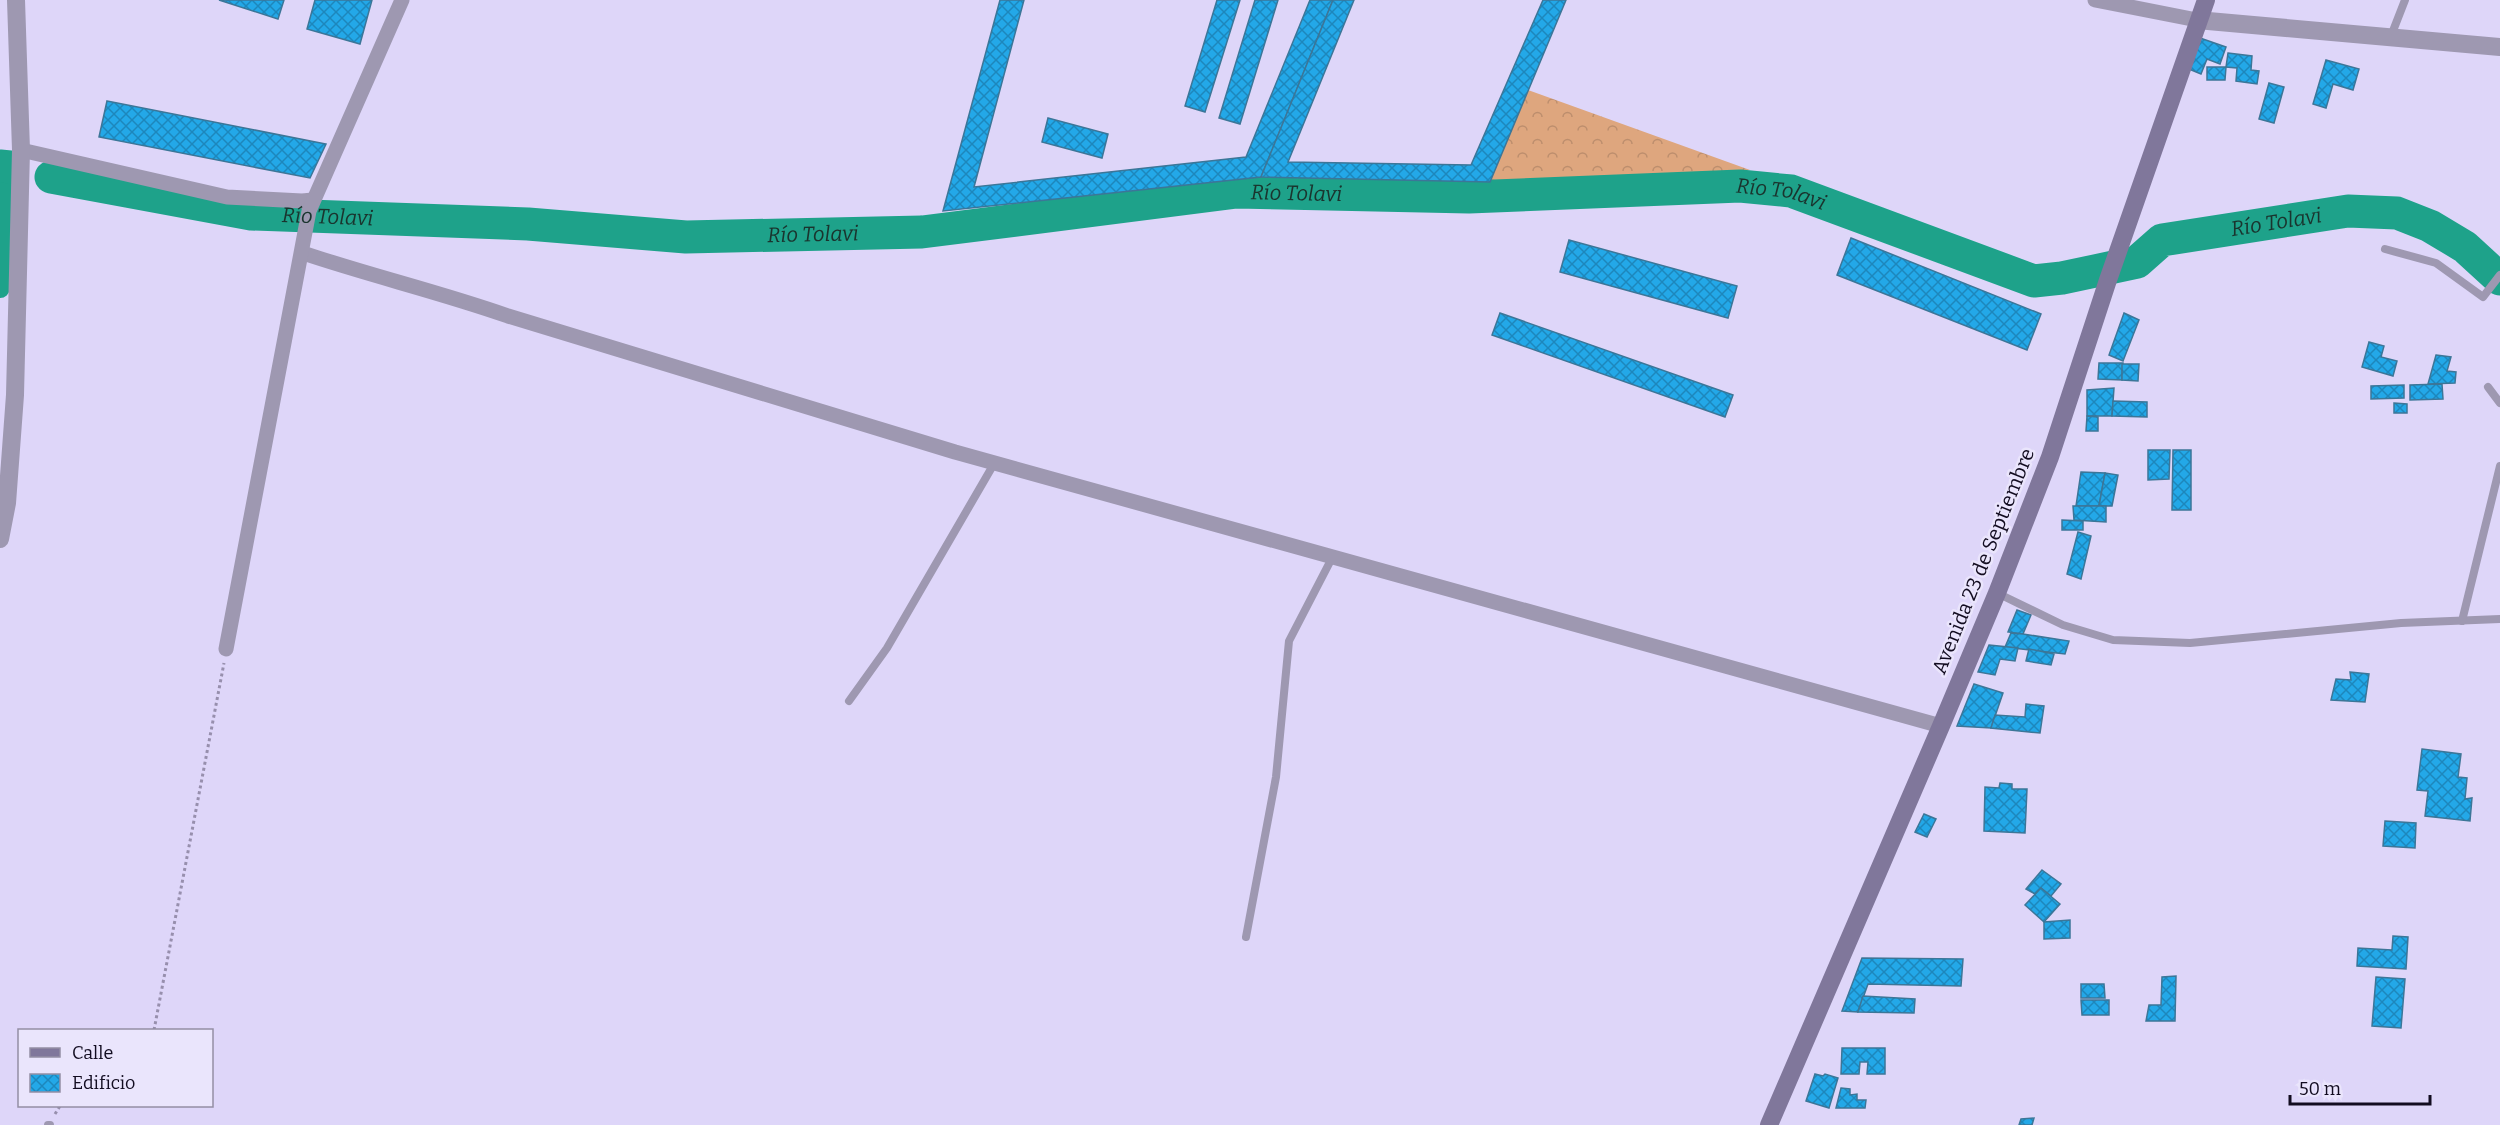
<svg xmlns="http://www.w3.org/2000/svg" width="2500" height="1125" font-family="Bitter,serif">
<defs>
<pattern id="forest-crowns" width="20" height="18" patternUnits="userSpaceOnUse" patternTransform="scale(1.5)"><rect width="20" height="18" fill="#dea67e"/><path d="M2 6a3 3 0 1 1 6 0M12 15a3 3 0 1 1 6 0" fill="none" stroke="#bd8e6d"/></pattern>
<pattern id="building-cross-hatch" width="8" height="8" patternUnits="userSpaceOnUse" patternTransform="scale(1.5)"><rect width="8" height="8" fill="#23a8e8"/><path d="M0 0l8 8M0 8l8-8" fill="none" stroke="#1d87bc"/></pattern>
</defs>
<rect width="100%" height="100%" fill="#ded6f9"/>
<path fill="url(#forest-crowns)" d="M1528,90L1750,170L1490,182Z"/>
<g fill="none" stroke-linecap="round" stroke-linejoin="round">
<path stroke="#1ea28a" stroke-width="20" d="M0,166L5,192L0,288"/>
<g stroke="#1ea28a" stroke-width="33">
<path d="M0,166L10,167"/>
<path id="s1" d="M51,177L251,214L528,224L686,237L922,232L1237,192L1469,197L1740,186L1791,191L2034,281L2062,278L2137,262L2162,240L2348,211L2397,213L2430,226L2465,247L2500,279"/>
</g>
</g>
<g fill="url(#building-cross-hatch)" stroke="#3c7698" stroke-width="1.5">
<path d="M219,0H284L278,19Z"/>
<path d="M315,0H372L360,44L307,29Z"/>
<path d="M1000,0H1024L974,187L1246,157L1310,0H1333L1261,177L943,211Z"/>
<path d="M1217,0H1240L1205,112L1185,106Z"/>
<path d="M1255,0H1278L1240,124L1219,118Z"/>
<path d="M1333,0H1354L1288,162L1471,165L1543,0H1566L1490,182L1261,177Z"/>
<path d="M2200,38L2226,47L2220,64L2207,59L2201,74L2189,69Z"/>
<path d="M2228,53L2252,56L2251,70L2259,71L2257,84L2236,81L2237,68L2226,67Z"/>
<path d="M2326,60L2359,69L2353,90L2333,84L2326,108L2313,104Z"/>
<path d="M2207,67H2226L2225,80H2207Z"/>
<path d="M2269,83L2284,87L2274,123L2259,119Z"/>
<path d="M107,101L326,144L310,178L99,137Z"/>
<path d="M1048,118L1108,134L1102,158L1042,142Z"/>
<path d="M1851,238L2041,314L2027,350L1837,275Z"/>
<path d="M1569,240L1737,286L1728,318L1560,272Z"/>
<path d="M1500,313L1733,395L1725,417L1492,335Z"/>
<path d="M2124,313L2139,320L2123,361L2109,355Z"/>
<path d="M2369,342L2384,346L2381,357L2397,361L2393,376L2362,367Z"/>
<path d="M2436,355L2451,357L2447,371L2456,372L2455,383L2428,384Z"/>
<path d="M2099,363H2123L2122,380L2098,379Z"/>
<path d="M2122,364H2139L2138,381L2122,380Z"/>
<path d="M2442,384L2443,399L2410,400V385Z"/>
<path d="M2404,385V398L2371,399V386Z"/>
<path d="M2114,388L2112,416H2087V390Z"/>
<path d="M2113,401L2147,402V417L2112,416Z"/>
<path d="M2394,403L2407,404V413H2394Z"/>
<path d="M2087,416L2098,417V431H2086Z"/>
<path d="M2148,450H2170L2169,479L2148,480Z"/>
<path d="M2173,450H2191V510H2172Z"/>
<path d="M2081,472L2105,473L2099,506H2076Z"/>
<path d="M2105,473L2118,475L2112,506H2099Z"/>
<path d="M2073,506H2106V522L2074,520Z"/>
<path d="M2062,520L2083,521V530H2062Z"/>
<path d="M2078,532L2091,536L2081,579L2067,574Z"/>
<path d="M2017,610L2031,615L2023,634L2008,632Z"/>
<path d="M2011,633L2023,634L2069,641L2065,654L2005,647Z"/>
<path d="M1989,645L2018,648L2015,661L2000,659L1995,675L1978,672Z"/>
<path d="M2029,649L2054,654L2051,665L2026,661Z"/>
<path d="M2350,672L2369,674L2365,702L2331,700L2336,679L2351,680Z"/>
<path d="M1974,684L2003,693L1991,728L1957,726Z"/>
<path d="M2026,704L2044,706L2040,733L1991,728L1995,715L2025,717Z"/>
<path d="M2422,749L2461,754L2458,777L2467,778L2465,799L2472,798L2470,821L2425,816L2428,791L2417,790Z"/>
<path d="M2000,783L2012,784V789H2027L2025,833L1984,831L1985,787L1999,788Z"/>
<path d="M1924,814L1936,819L1927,837L1915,832Z"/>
<path d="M2385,821L2416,823L2415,848L2383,846Z"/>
<path d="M2042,870L2061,884L2051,896L2041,888L2035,894L2026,889Z"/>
<path d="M2041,888L2060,904L2044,922L2025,905Z"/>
<path d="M2070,920V938L2044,939V922Z"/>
<path d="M2393,936L2408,937L2406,969L2357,966L2358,948L2392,950Z"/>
<path d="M1862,958L1963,959L1961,986L1868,984L1858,1012L1842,1011Z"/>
<path d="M2176,976L2175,1021H2146L2149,1005H2161L2162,977Z"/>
<path d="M2376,977L2405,979L2401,1028L2372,1026Z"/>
<path d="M2081,984H2104L2105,998H2081Z"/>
<path d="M1863,996L1915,999L1914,1013L1858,1012Z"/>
<path d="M2081,1000H2109V1015H2082Z"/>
<path d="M1842,1048H1885V1074H1867L1868,1062H1860L1859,1074H1841Z"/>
<path d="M1815,1074L1823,1076L1825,1074L1838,1078L1829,1108L1806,1101Z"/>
<path d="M1841,1088L1850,1089V1095L1857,1094V1100H1866L1865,1108H1836Z"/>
<path d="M2034,1118L2032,1125H2019L2021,1119Z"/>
</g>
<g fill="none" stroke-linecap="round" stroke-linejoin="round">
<g stroke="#978fad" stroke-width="3" stroke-dasharray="3 3" stroke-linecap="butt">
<path d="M154,1030L224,663"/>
<path d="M55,1114L60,1106"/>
</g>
<g stroke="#9e98b1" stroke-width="8">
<path d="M2391,36L2405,0"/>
<path d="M2385,249L2436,263L2483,297L2500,275"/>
<path d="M2488,387L2500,403"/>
<path d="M1997,593L2063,625L2113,640L2190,643L2401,623L2500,619"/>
<path d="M2462,621L2500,466"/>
<path d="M849,701L887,648L995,462"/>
<path d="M1246,937L1276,777L1289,641L1333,556"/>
<path d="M48,1125H50"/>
</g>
<g stroke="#9e98b1" stroke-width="15">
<path d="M2095,0L2197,20"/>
<path d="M21,150L227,197L302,201L313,200"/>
<path d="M303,253C371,276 440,292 508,316L955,452L1941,726"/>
<path d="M226,649L309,211L402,0"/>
</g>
<g stroke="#9e98b1" stroke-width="18">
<path d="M2197,20L2500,47"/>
<path d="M0,539L7,503L15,395L21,150L16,0"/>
</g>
<path stroke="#80779b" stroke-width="18" d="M1769,1125L1941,726L1997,593L2050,457L2108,280L2206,0"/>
</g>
<g text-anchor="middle" stroke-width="5" stroke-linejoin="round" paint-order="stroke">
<g font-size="20" fill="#120c20" stroke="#eae5fc">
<text transform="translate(1983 561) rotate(-68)" y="7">Avenida 23 de Septiembre</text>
</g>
<g font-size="21" font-style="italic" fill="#1a342e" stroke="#eae5fc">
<text dy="7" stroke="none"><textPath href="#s1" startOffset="1252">Río Tolavi</textPath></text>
<text dy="7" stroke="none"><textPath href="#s1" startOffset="1738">Río Tolavi</textPath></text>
<text dy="7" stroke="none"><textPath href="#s1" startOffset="280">Río Tolavi</textPath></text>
<text dy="7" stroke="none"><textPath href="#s1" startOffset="2260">Río Tolavi</textPath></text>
<text dy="7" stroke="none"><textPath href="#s1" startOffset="766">Río Tolavi</textPath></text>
</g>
</g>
<rect x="18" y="1029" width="195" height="78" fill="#eae5fc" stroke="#948ea4" stroke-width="1.5"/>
<rect x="30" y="1048" width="30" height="9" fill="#80779b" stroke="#948ea4" stroke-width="1.5"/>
<text x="72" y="1059" font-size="18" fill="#120c20">Calle</text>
<rect x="30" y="1074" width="30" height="18" fill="url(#building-cross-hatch)" stroke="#948ea4" stroke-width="1.5"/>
<text x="72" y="1089" font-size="18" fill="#120c20">Edificio</text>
<path d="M2290 1095v9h140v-9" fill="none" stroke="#120c20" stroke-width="3"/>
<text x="2299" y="1095" font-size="18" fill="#120c20" stroke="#eae5fc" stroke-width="4.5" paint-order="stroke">50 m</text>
</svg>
